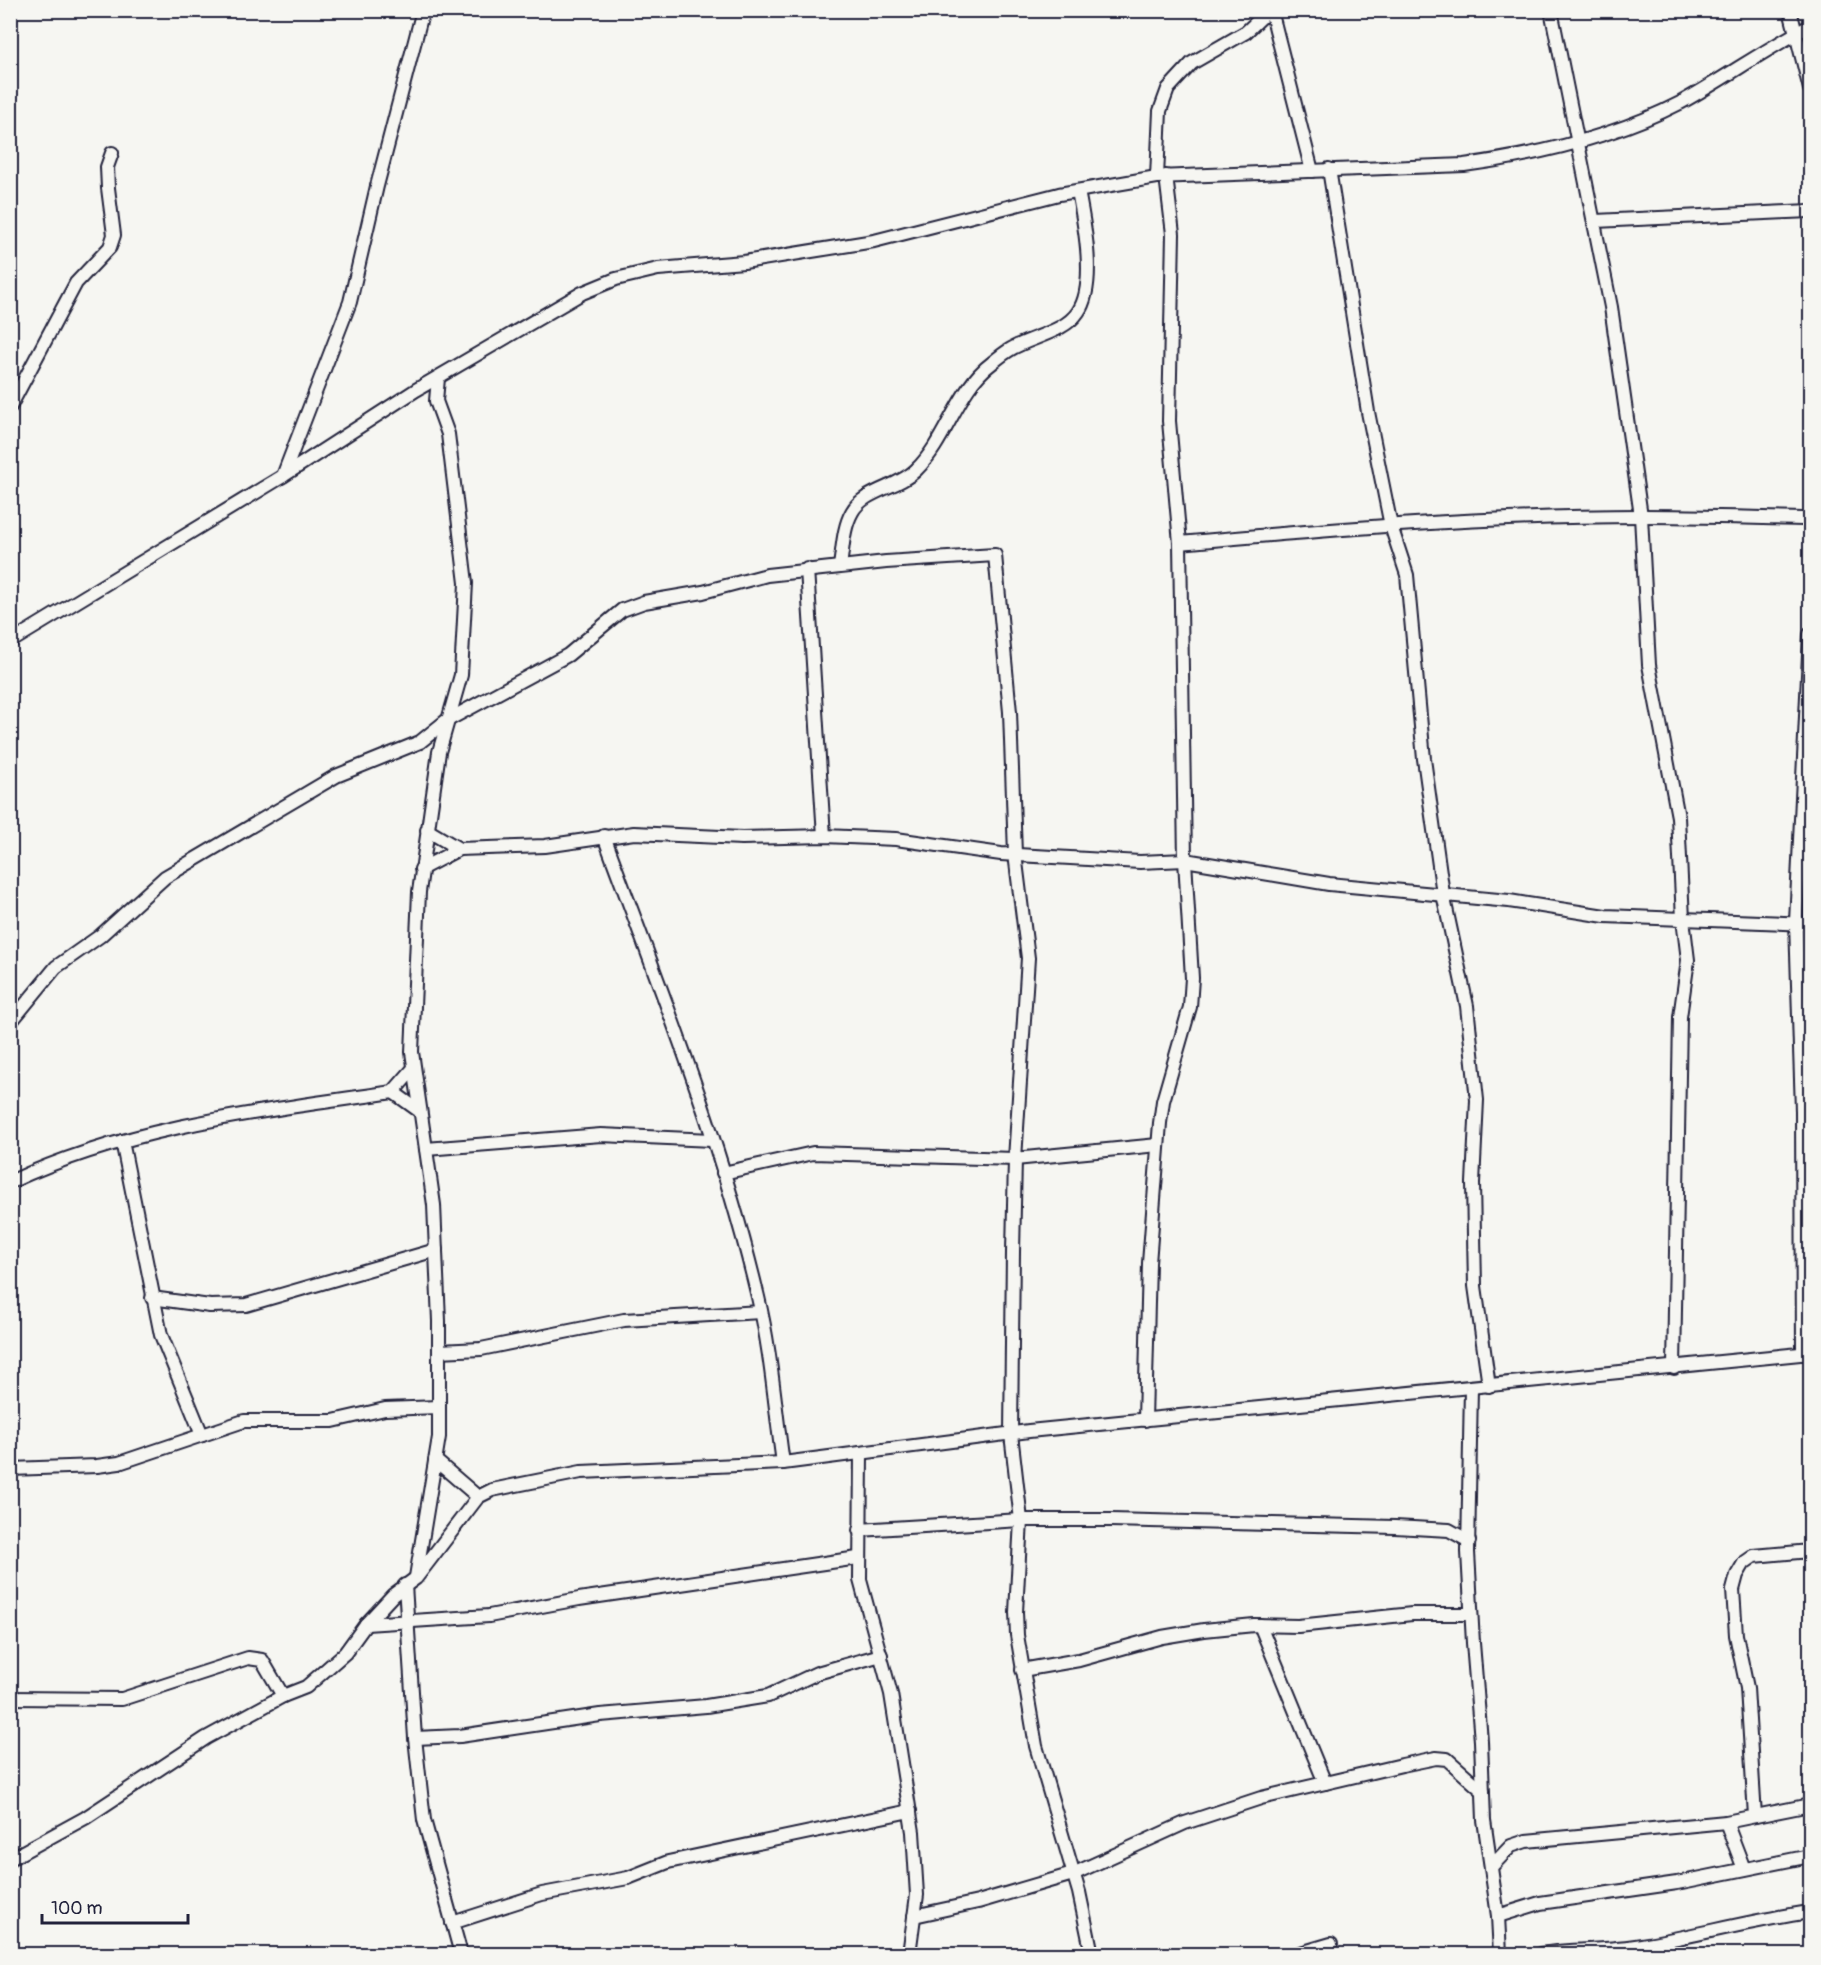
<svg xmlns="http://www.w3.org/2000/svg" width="1821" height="1965" font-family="Pangolin,sans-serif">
<rect width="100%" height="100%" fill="#f6f6f2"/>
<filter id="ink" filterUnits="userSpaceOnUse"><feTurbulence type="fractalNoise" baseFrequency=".0167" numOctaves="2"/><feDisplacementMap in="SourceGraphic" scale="12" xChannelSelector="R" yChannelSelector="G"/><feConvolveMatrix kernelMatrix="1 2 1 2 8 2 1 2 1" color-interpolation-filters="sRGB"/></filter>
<g filter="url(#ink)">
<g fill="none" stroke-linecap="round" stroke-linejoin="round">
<defs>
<g id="minor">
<path d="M1271,10L1312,171"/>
<path d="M1551,10L1611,307L1641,516L1649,665L1678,817L1683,919L1688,960L1680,1017L1674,1368"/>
<path d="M1790,10L1810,89"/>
<path d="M1329,169L1368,412L1391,526L1407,575L1424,759L1443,894L1467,1006L1477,1100L1473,1183L1475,1286L1489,1386"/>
<path d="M1157,177L1160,111L1168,89L1192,63L1246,32L1269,10"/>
<path d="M1595,221L1810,211"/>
<path d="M10,407L76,283L110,247L114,235L108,188L107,167L112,153"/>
<path d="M283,476L350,302L377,186L423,10"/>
<path d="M1180,543C1333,529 1488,516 1642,516C1698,516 1754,518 1810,519"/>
<path d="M840,566C843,548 843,528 852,512C864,490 898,488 916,470C947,440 957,389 992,363C998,358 1004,353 1011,349C1031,337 1065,332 1078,312C1097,285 1084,222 1078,191"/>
<path d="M807,569L824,836"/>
<path d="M10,642L283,476L416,390L582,293L616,279L658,269L744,262L874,241L1059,194L1157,177L1464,165C1537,155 1614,137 1680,103C1724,79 1765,49 1810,26"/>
<path d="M427,830L459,849"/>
<path d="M604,836C660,988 721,1140 758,1297C771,1351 775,1408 783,1463"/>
<path d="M421,869L459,849L545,846L634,833L742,838L824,836L896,839L1001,854L1140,862L1185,860L1329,884L1509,901L1605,916L1810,924"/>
<path d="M10,1023L56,967L100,936L165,877L336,776L420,742L446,721L568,655L622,610L644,602L703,592L767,575L886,562L995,555L1010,712L1015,854L1028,958L1015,1159L1013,1252L1011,1434L1021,1520L1016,1612L1017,1635L1036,1746L1079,1892L1092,1954"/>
<path d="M393,1092L418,1110"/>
<path d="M122,1141L161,1335L202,1435"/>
<path d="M426,1149L601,1135L712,1140"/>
<path d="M723,1173L813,1153L1015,1159L1158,1145"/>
<path d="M10,1182C130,1126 263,1111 393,1092L414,1068"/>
<path d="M152,1298L210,1306L246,1305L436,1250"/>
<path d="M439,1351L481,1349L624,1320L761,1312"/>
<path d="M1803,1354L1802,1111L1796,922L1810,634"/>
<path d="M1471,1387L1468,1552L1473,1643L1481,1741L1484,1820L1498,1916L1500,1954"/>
<path d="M1145,1420L1149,1263L1160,1123L1163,1101L1190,1007L1192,978L1185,860L1180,543L1169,421L1173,234L1166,176"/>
<path d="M861,1453L860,1580L891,1694L913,1832L917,1895L909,1954"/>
<path d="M435,1460L478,1497"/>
<path d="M10,1469L97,1466L119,1463L244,1421H333L385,1409L439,1407"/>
<path d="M859,1530L1021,1520H1111L1395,1527L1449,1530L1469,1541"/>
<path d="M416,1577L439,1437V1321L434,1205L412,1052L419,892L439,752L461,675L466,583L448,434L436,401L438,378"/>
<path d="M405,1585L415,1738L424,1820L461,1954"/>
<path d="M366,1624L489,1616L579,1599L858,1558"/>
<path d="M1260,1625L1325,1783"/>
<path d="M1022,1670L1079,1660L1162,1637L1204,1630L1254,1625L1298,1626L1412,1614H1471"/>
<path d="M10,1698L122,1699L248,1658L262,1660L283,1696"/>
<path d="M415,1738L460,1736L600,1715L706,1706L768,1696L817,1673L881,1655"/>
<path d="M1755,1816L1747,1688L1736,1635L1733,1590L1737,1575L1744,1563L1754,1556L1810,1551"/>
<path d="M1726,1822L1744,1869"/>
<path d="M10,1859L85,1818L206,1738L283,1696L306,1687L345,1653L366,1624L393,1595L416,1578L478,1497L492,1490L581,1472L783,1463L1029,1431L1810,1353"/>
<path d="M1491,1867L1511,1846L1526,1841L1726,1822L1810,1805"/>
<path d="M914,1916L978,1902L1073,1874L1185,1823L1261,1798L1402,1765L1436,1758L1447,1759L1483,1791"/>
<path d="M1498,1916L1540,1903L1677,1883L1810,1856"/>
<path d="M452,1923L542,1894L628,1878L668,1862L910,1811"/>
<path d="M1297,1954L1331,1944"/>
<path d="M1540,1954C1574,1949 1608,1951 1642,1945C1699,1935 1753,1920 1810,1912"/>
</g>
</defs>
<use href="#minor" stroke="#22223b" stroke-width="16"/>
<use href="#minor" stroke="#f6f6f2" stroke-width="12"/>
</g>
</g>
<rect width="1821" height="1965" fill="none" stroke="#f6f6f2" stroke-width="36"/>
<rect x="18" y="18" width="1785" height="1929" fill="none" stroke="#22223b" stroke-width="2" filter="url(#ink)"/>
<path d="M42 1914v9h146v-9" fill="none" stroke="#22223b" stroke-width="3"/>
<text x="51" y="1914" font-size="18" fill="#22223b" stroke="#f6f6f2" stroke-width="4.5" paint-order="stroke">100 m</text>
</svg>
